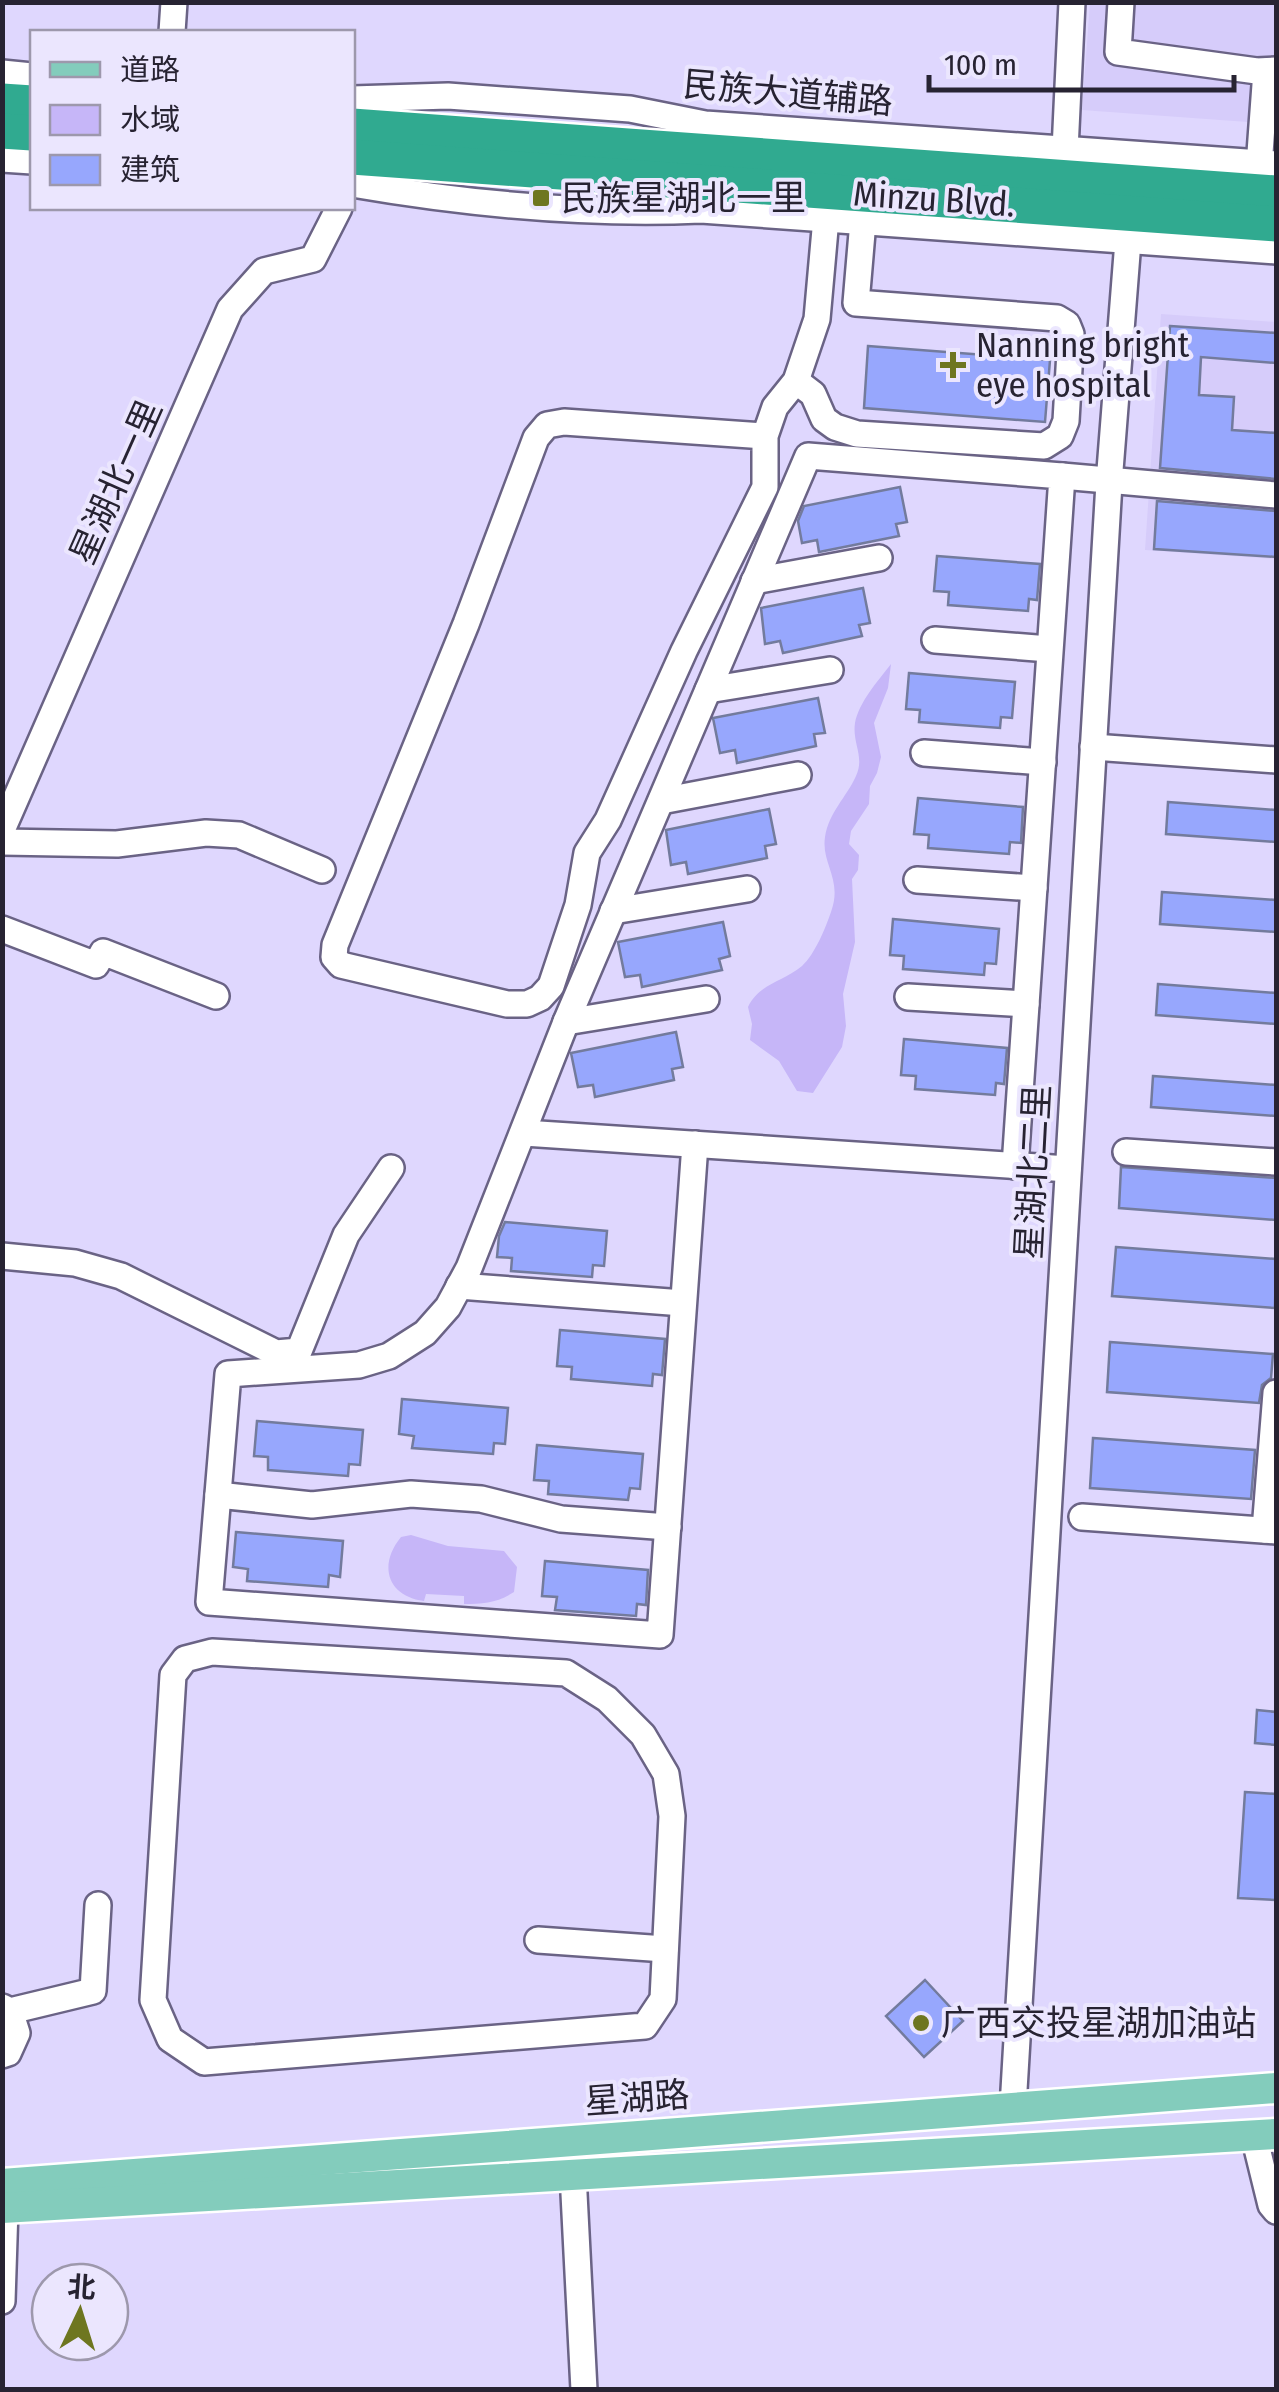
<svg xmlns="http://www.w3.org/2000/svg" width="1279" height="2392" font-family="'Fira Sans Condensed','Noto Sans SC',sans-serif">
<rect width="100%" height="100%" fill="#dfd7fe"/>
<g fill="#d6ccfa">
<path d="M1090,3H1276V124L1082,110Z"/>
<path d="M1161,314L1276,322V559L1145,550Z"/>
</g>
<g fill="#c6b6f8">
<path d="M891,664L888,688L874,723L881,757L877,773L870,786L869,804L851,831L849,844L859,855L858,870L852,879L855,942L843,994L846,1026L842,1047L813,1093L797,1091L779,1061L750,1040L752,1024L748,1007C760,983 783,982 802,966C815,954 825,929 831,912C843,879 821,864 825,837C829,812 846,798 856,776C865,757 852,743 855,723C859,702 878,681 891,664Z"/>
<path d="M411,1535L448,1546L504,1551L517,1567L514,1592C497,1603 483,1604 464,1604V1596L426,1594L424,1601C387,1596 378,1565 401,1537Z"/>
</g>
<g fill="#97a7fd" stroke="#737b9d" stroke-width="2.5">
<path d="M1170,326L1276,333V363L1201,357L1199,395L1234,397L1232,430L1276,433V479L1160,468Z"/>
<path d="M868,346L1050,360L1045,422L864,408Z"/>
<path d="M900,487L907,522L896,524L899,536L819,552L817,540L802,543L798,521L804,506Z"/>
<path d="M1157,501L1276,511V557L1154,549Z"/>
<path d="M937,556L1040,564L1037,600L1029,599L1028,611L948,605L949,592L934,591Z"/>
<path d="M863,588L870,623L859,625L862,636L783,653L780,641L765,644L761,608Z"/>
<path d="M909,673L1015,682L1012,718L1001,717L1000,728L919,722L920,710L906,709Z"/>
<path d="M818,698L825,733L814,734L816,746L737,763L735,750L720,753L713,718Z"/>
<path d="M918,798L1023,807L1021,843L1010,842L1009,854L928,848L929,835L914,834Z"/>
<path d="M1168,802L1276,810V842L1166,834Z"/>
<path d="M769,809L776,844L765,846L767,858L688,874L686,862L671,865L666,830Z"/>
<path d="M1162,892L1276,900V932L1160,924Z"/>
<path d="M893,919L999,929L996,964L985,963L984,975L903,969L904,956L890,955Z"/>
<path d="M723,922L730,956L719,959L722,970L642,987L640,975L625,977L618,942Z"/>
<path d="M1158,984L1276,993V1024L1156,1015Z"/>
<path d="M676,1032L683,1067L672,1069L674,1080L595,1097L593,1085L578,1087L571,1053Z"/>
<path d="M904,1039L1007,1048L1004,1084L996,1083L995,1095L915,1089L916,1076L901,1075Z"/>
<path d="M1153,1076L1276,1085V1116L1151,1107Z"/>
<path d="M1121,1167L1276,1178V1220L1119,1208Z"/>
<path d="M505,1222L607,1231L604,1266L593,1265L592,1277L511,1271L512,1258L497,1257L499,1236Z"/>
<path d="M1116,1247L1276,1259L1275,1308L1112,1296Z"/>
<path d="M560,1330L665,1339L662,1375L653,1374L652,1386L571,1379L572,1367L557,1366Z"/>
<path d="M1110,1342L1273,1354L1271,1378L1262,1385L1259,1403L1107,1392Z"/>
<path d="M402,1399L508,1408L505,1444L494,1443L493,1454L412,1448L414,1436L399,1434Z"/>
<path d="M257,1421L363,1430L360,1465L349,1464L348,1476L268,1470V1457L254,1456Z"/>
<path d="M1093,1438L1255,1450L1251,1499L1090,1488Z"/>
<path d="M537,1445L643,1454L640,1489L630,1488L628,1500L548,1494L549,1481L534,1480Z"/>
<path d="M236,1532L343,1541L340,1577L329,1575L328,1587L247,1581L248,1569L233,1567Z"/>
<path d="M545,1561L648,1570L646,1605L637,1604L636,1616L555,1610L557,1597L542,1596Z"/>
<path d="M1257,1710L1276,1712V1745L1255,1743Z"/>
<path d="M1245,1792L1276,1794V1900L1238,1898Z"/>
<path d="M925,1980L963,2021L924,2057L886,2016Z"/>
</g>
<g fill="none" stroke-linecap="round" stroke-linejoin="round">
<defs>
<g id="minor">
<path d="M1121,2L1118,52L1257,71L1276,70"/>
<path d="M172,32L174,2"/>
<path d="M2,73L32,76"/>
<path d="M352,99L448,96L630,109L705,124L1276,164"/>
<path d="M1065,150L1072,2"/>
<path d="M2,159L32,161"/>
<path d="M1258,180L1266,71"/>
<path d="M352,184C468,204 584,215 701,210L1276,251"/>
<path d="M796,381L813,394L824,419L835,427L857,434L1044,446L1060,436L1066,421L1071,334L1067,324L1057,318L856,303L863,221"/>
<path d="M765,436V487L684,651L608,820L587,853L578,905L551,986L540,998L527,1004H507L341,965L334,957L335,945L466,624L536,438L547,425L564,422L765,436L775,407L796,381L817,319L826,218"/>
<path d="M1062,476L1276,495"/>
<path d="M754,581L879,558"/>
<path d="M935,640L1049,649"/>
<path d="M708,690L830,670"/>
<path d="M1093,747L1276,760"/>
<path d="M924,753L1043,762"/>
<path d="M661,801L798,775"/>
<path d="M2,830L230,309L264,271L313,259L339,208"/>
<path d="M2,842L117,844L206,833L239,835L322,870"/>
<path d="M917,880L1034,888"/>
<path d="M613,911L747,889"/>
<path d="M2,929L96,965L103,952L216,996"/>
<path d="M908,997L1026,1004"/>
<path d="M566,1022L706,999"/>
<path d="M524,1133L1068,1169"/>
<path d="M695,1144L660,1635L209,1602L228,1374L359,1365L389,1356L425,1333L448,1307L469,1268L566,1022L808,456L1062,476L1015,1166"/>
<path d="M1126,1152L1276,1162"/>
<path d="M2,1256L75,1263L121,1276L276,1353L299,1351L346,1235L391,1168"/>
<path d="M459,1286L683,1303"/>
<path d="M218,1495L312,1505L411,1494L481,1499L561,1519L668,1527"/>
<path d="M1082,1517L1276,1531"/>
<path d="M1265,1530L1276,1393"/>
<path d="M212,1652L566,1673L607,1699L643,1735L666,1774L672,1816L663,1999L645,2026L204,2062L170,2039L153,2000L173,1675L185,1659Z"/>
<path d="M538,1940L665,1949"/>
<path d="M2,2007L10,2011L93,1991L98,1905"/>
<path d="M2,2055L8,2053L17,2033L10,2011"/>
<path d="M1013,2107L1109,483L1128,241"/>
<path d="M1254,2136L1271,2205L1276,2211"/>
<path d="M573,2174L584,2390"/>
<path d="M2,2301L5,2208"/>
</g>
<g id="major">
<path d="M2,2184L1276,2088"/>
<path d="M2,2208L1276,2134"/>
</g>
<g id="highway">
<path d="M2,101L32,103"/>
<path d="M352,126L1276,193"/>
<path d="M2,131L32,133"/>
<path d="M352,157L1276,224"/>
</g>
</defs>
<use href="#minor" stroke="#6a6385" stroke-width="30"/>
<use href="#major" stroke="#fff" stroke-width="35"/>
<use href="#highway" stroke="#fff" stroke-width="40"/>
<use href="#minor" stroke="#fff" stroke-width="25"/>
<use href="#major" stroke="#83ccbc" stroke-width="30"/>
<use href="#highway" stroke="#30aa90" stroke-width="35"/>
</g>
<g fill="#6e7620" stroke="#ebe6fe" stroke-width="4">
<rect x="531" y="188" width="20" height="20" rx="5"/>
<path d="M948 350h10v10h10v10h-10v10h-10v-10h-10v-10h10z"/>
<circle cx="921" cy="2023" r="10"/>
</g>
<g text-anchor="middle" stroke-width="8" stroke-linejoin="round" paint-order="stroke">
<g font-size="35" fill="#272332" stroke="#ebe6fe">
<text transform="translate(788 93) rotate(5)" y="12">民族大道辅路</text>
<text transform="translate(934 199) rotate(4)" y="12">Minzu Blvd.</text>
<text transform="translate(116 482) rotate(-66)" y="12">星湖北一里</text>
<text transform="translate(1033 1172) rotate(-87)" y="12">星湖北二里</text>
<text transform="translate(637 2098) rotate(-4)" y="12">星湖路</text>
</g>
<g font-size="35" fill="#272332" stroke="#ebe6fe" text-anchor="start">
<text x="561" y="210">民族星湖北一里</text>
<text x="976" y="357">Nanning bright<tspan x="976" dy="40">eye hospital</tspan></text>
<text x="941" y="2035">广西交投星湖加油站</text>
</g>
</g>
<rect width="1279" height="2392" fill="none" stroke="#272332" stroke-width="10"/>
<rect x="30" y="30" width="325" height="180" fill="#ebe6fe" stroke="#9d98ac" stroke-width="2.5"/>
<rect x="50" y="62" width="50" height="15" fill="#83ccbc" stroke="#9d98ac" stroke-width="2.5"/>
<text x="120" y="80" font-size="30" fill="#272332">道路</text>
<rect x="50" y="105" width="50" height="30" fill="#c6b6f8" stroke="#9d98ac" stroke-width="2.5"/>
<text x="120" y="130" font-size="30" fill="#272332">水域</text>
<rect x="50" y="155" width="50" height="30" fill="#97a7fd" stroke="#9d98ac" stroke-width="2.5"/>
<text x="120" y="180" font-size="30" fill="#272332">建筑</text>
<g transform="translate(80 2312) rotate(4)"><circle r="48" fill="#ebe6fe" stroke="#9d98ac" stroke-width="2.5"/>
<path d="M0-8L18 38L0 25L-18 38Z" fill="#6e7620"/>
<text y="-15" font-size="28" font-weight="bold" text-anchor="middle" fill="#272332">北</text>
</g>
<path d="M929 75v15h305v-15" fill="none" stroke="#272332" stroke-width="5"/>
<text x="944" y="75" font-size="30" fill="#272332" stroke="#ebe6fe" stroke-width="8" paint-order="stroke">100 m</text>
</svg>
